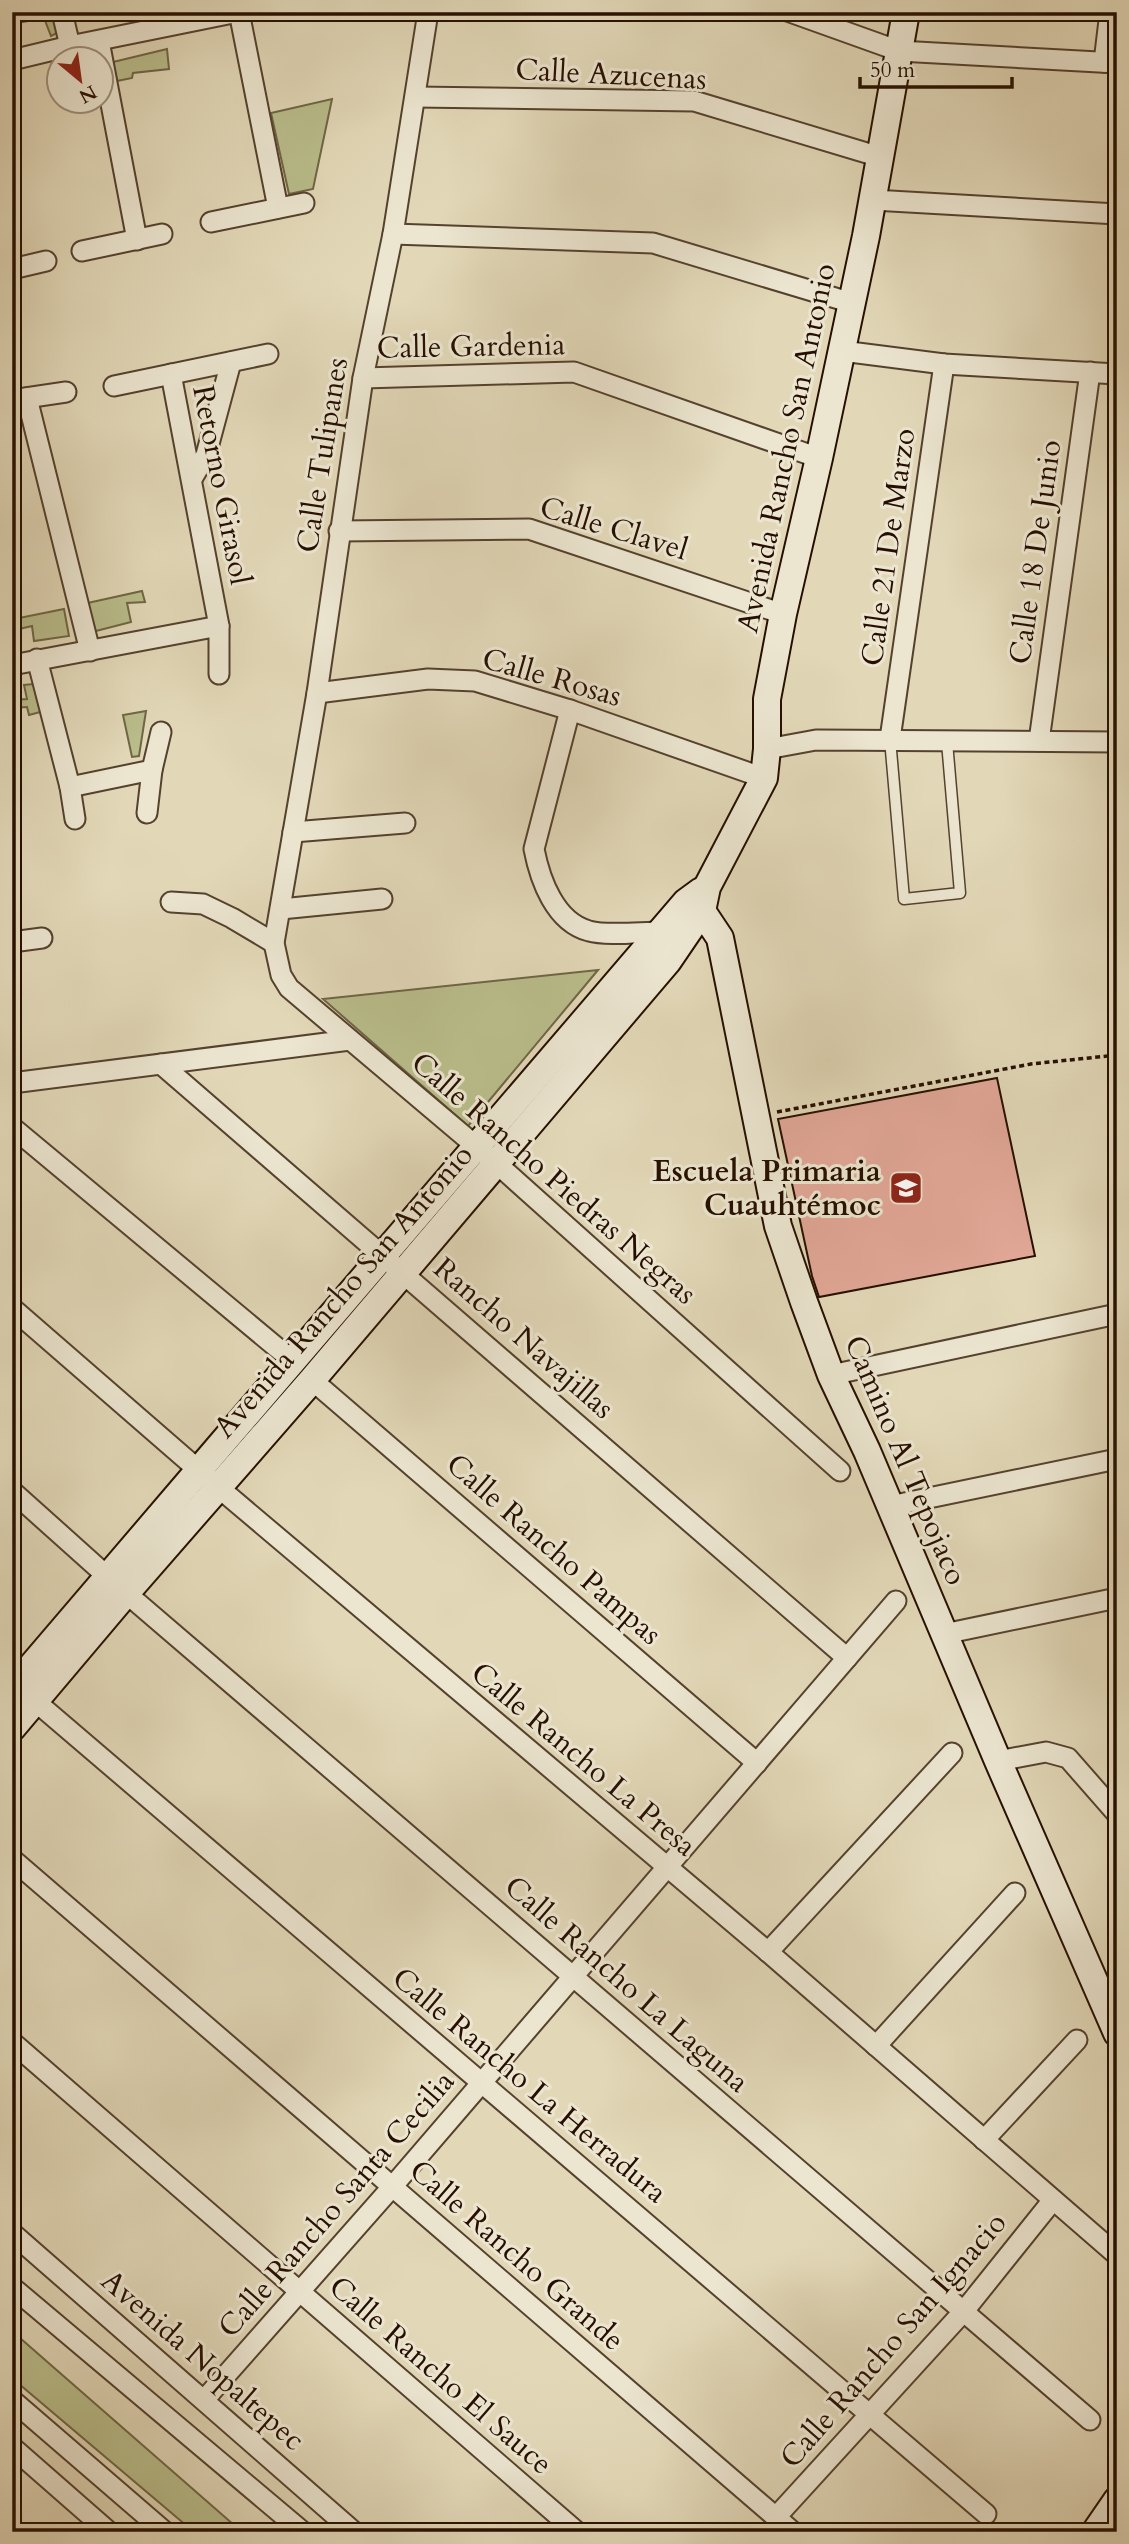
<svg xmlns="http://www.w3.org/2000/svg" width="1129" height="2544" font-family="Cardo,serif">
<rect width="100%" height="100%" fill="#e2d8b8"/>
<filter id="stains"><feTurbulence type="fractalNoise" baseFrequency=".00286" numOctaves="4"/><feColorMatrix values="0 0 0 0 .2 0 0 0 0 .09 0 0 0 0 .02 0 0 0 .5 -.17"/></filter>
<radialGradient id="worn" r=".72"><stop offset=".6" stop-color="#630" stop-opacity="0"/><stop offset="1" stop-color="#630" stop-opacity=".3"/></radialGradient>
<g fill="#b9bd8b" stroke="#706646" stroke-width="2">
<path d="M32,12H53L57,33L51,36L44,18L12,24V16Z"/>
<path d="M73,12H118L75,21Z"/>
<path d="M167,49L169,69L133,73L132,78L117,81L113,62Z"/>
<path d="M332,99L313,189L289,194L271,113Z"/>
<path d="M142,591L145,602L127,603L131,622L92,632L83,604Z"/>
<path d="M64,609L69,636L34,641L32,626L15,630L14,619Z"/>
<path d="M34,684L44,711L29,715L27,707L12,708V700L27,699L24,685Z"/>
<path d="M146,711L139,756L132,757L123,715Z"/>
<path d="M598,970L468,1126L323,999Z"/>
<path d="M12,2331L242,2532H194L12,2378Z"/>
</g>
<path fill="#e1a797" stroke="#260f00" stroke-width="2" d="M997,1078L1035,1256L819,1297L812,1276L778,1119Z"/>
<g fill="none" stroke-linecap="round" stroke-linejoin="round">
<defs>
<path id="lane" d="M890,739L904,899L960,893L947,742"/>
<g id="street">
<path d="M62,12L70,46"/>
<path d="M239,12L278,208"/>
<path d="M428,12L393,234L363,378L317,693L274,943L281,975L289,988L496,1163L840,1471"/>
<path d="M790,12L899,51L1117,63"/>
<path d="M99,41L137,240"/>
<path d="M12,60L70,46L238,12"/>
<path d="M1104,62L1110,12"/>
<path d="M416,97L694,101L880,157"/>
<path d="M873,200L1117,214"/>
<path d="M211,222L304,203"/>
<path d="M393,234L653,243L852,303"/>
<path d="M82,251L162,234"/>
<path d="M12,269L46,261"/>
<path d="M842,351L944,364L1117,374"/>
<path d="M171,374L219,626"/>
<path d="M363,378L574,372L819,458"/>
<path d="M114,386L268,354"/>
<path d="M27,398L90,651"/>
<path d="M12,400L66,392"/>
<path d="M192,479L206,455L231,362"/>
<path d="M339,531L529,529L783,614"/>
<path d="M37,659L70,787L75,819"/>
<path d="M12,665L219,626V674"/>
<path d="M317,693L428,679L475,681L570,710L764,778"/>
<path d="M570,710L534,849C540,880 555,922 589,931C606,936 641,932 660,932L667,935"/>
<path d="M890,739L944,364"/>
<path d="M1039,741L1090,372"/>
<path d="M767,749L816,740L1117,742"/>
<path d="M70,787L152,770"/>
<path d="M147,813L152,770L161,732"/>
<path d="M293,832L405,823"/>
<path d="M171,902L203,904L232,918L274,943"/>
<path d="M281,909L382,899"/>
<path d="M12,942L42,938"/>
<path d="M161,1064L847,1658"/>
<path d="M12,1083L350,1040"/>
<path d="M12,1127L293,1361"/>
<path d="M12,1308L218,1487L768,1952L1117,2255"/>
<path d="M831,1375L1117,1314"/>
<path d="M312,1380L757,1763"/>
<path d="M12,1491L109,1578"/>
<path d="M890,1506L1117,1459"/>
<path d="M126,1593L1090,2420"/>
<path d="M944,1634L1117,1598"/>
<path d="M35,1701L986,2514"/>
<path d="M998,1761L1046,1752L1068,1758L1117,1814"/>
<path d="M12,1859L793,2532"/>
<path d="M768,1952L952,1753"/>
<path d="M12,2042L577,2532"/>
<path d="M876,2046L1015,1893"/>
<path d="M984,2140L1077,2040"/>
<path d="M12,2233L354,2532"/>
<path d="M12,2287L303,2532"/>
<path d="M12,2400L165,2532"/>
<path d="M204,2400L392,2187L896,1601"/>
<path d="M12,2447L109,2532"/>
<path d="M776,2517L964,2311L1053,2200"/>
</g>
<g id="secondary">
<path d="M690,904L702,911L720,938L778,1226L804,1302L831,1375L867,1451L998,1761L1117,2033"/>
<path d="M12,1689C236,1426 462,1164 686,902L701,891"/>
<path d="M12,1728L126,1593L312,1380L668,961L702,911L707,887L764,778L767,749V699L783,614L819,458L866,236L906,12"/>
<path d="M1095,2532L1117,2500"/>
</g>
</defs>
<use href="#lane" stroke="#55412e" stroke-width="13"/>
<use href="#street" stroke="#55412e" stroke-width="23"/>
<use href="#secondary" stroke="#260f00" stroke-width="30"/>
<path stroke="#260f00" stroke-width="3.5" stroke-dasharray="5 3.5" stroke-linecap="butt" d="M777,1112L1031,1064L1117,1055"/>
<use href="#lane" stroke="#ece6d1" stroke-width="10"/>
<use href="#street" stroke="#ece6d1" stroke-width="19"/>
<use href="#secondary" stroke="#ece6d1" stroke-width="26"/>
</g>
<defs>
<symbol id="school-square" viewBox="-11 -11 22 22"><rect x="-9" y="-9" width="18" height="18" rx="4" fill="#8f2418" stroke="#ece6d1"/><path d="M0-5L7-2L0 1L-7-2ZM-4 1L0 2.5L4 1V4Q0 6-4 4Z" fill="#fff"/></symbol>
</defs>
<g fill-rule="evenodd">
<use href="#school-square" x="887" y="1169" width="38" height="38"/>
</g>
<g text-anchor="middle" stroke-width="6" stroke-linejoin="round" paint-order="stroke">
<g font-size="30" fill="#260f00" stroke="#ece6d1">
<text transform="translate(611 74) rotate(3)" y="10">Calle Azucenas</text>
<text transform="translate(471 346) rotate(-1)" y="10">Calle Gardenia</text>
<text transform="translate(786 448) rotate(-78)" y="10">Avenida Rancho San Antonio</text>
<text transform="translate(322 455) rotate(-81)" y="10">Calle Tulipanes</text>
<text transform="translate(222 485) rotate(79)" y="10">Retorno Girasol</text>
<text transform="translate(614 528) rotate(17)" y="10">Calle Clavel</text>
<text transform="translate(888 547) rotate(-82)" y="10">Calle 21 De Marzo</text>
<text transform="translate(1035 552) rotate(-82)" y="10">Calle 18 De Junio</text>
<text transform="translate(552 677) rotate(16)" y="10">Calle Rosas</text>
<text transform="translate(554 1178) rotate(41)" y="10">Calle Rancho Piedras Negras</text>
<text transform="translate(343 1291) rotate(-49)" y="10">Avenida Rancho San Antonio</text>
<text transform="translate(524 1338) rotate(41)" y="10">Rancho Navajillas</text>
<text transform="translate(906 1460) rotate(67)" y="10">Camino Al Tepojaco</text>
<text transform="translate(554 1549) rotate(41)" y="10">Calle Rancho Pampas</text>
<text transform="translate(584 1759) rotate(40)" y="10">Calle Rancho La Presa</text>
<text transform="translate(627 1984) rotate(41)" y="10">Calle Rancho La Laguna</text>
<text transform="translate(530 2085) rotate(40)" y="10">Calle Rancho La Herradura</text>
<text transform="translate(336 2204) rotate(-49)" y="10">Calle Rancho Santa Cecilia</text>
<text transform="translate(517 2255) rotate(41)" y="10">Calle Rancho Grande</text>
<text transform="translate(893 2340) rotate(-49)" y="10">Calle Rancho San Ignacio</text>
<text transform="translate(203 2360) rotate(41)" y="10">Avenida Nopaltepec</text>
<text transform="translate(441 2375) rotate(41)" y="10">Calle Rancho El Sauce</text>
</g>
<g font-size="30" font-weight="bold" fill="#260f00" stroke="#ece6d1" text-anchor="end">
<text x="881" y="1181">Escuela Primaria<tspan x="881" dy="34">Cuauhtémoc</tspan></text>
</g>
</g>
<rect width="1129" height="2544" fill="none" stroke="#e2d8b8" stroke-width="42"/>
<rect x="14" y="14" width="1101" height="2516" fill="none" stroke="#260f00" stroke-width="3.5"/>
<rect x="21" y="21" width="1087" height="2502" fill="none" stroke="#260f00" stroke-width="2"/>
<g transform="translate(80 80) rotate(151)"><circle r="33" fill="#ece6d1" stroke="#9d907d" stroke-width="2"/>
<path d="M0-5L12 26L0 18L-12 26Z" fill="#8f2418"/>
<text y="-10" font-size="19" font-weight="bold" text-anchor="middle" fill="#260f00">N</text>
</g>
<path d="M860 77v10h152v-10" fill="none" stroke="#260f00" stroke-width="3.5"/>
<text x="870" y="77" font-size="21" fill="#260f00" stroke="#ece6d1" stroke-width="5" paint-order="stroke">50 m</text>
<rect width="100%" height="100%" filter="url(#stains)"/>
<rect width="100%" height="100%" fill="url(#worn)"/>
</svg>
